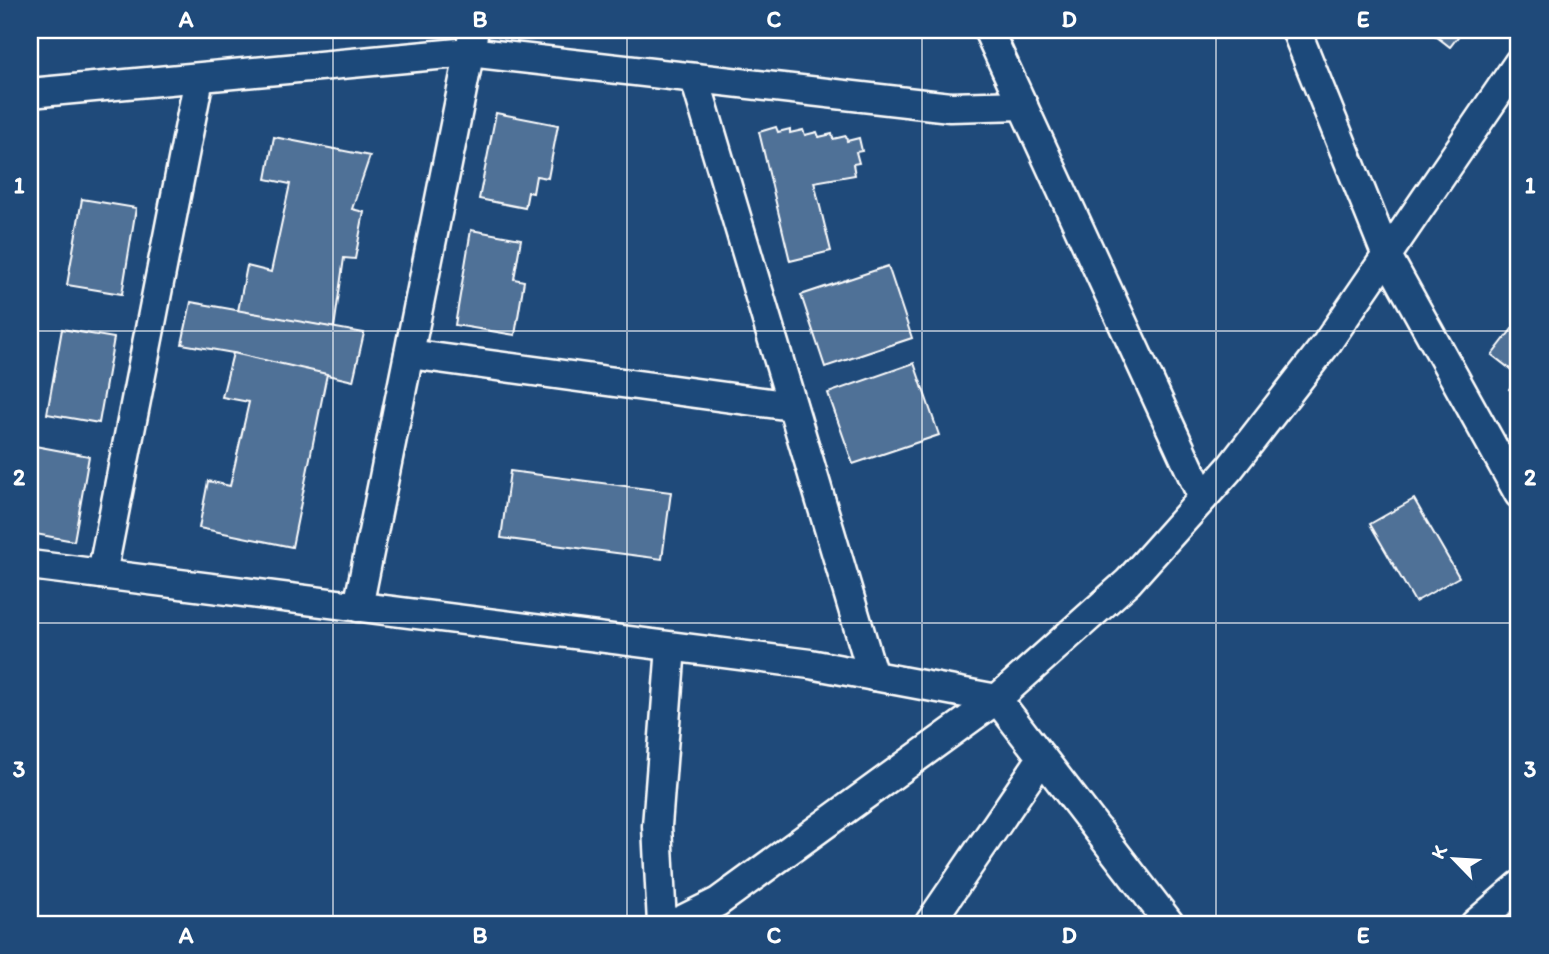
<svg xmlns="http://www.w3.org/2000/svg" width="1549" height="954" font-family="Itim,sans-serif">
<rect width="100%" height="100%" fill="#1f4a7a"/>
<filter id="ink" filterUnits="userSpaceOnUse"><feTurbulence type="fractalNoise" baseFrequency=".0143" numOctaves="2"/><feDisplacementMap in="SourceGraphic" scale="14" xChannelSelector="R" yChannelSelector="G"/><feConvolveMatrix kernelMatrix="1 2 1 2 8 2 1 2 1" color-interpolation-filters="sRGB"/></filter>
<g filter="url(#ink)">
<g fill="#507197" stroke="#fff" stroke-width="2">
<path d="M1428,30H1463L1450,47Z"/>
<path d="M496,113L558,125L548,178L536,176L533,193L528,192L525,208L479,199Z"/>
<path d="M776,127L778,132L790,129V133L803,130L805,135L817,132L819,137L832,134L833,139L846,136L847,141L859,138L862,151L856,152L859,163L853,164L855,175L814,182L831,251L790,261L759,132Z"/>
<path d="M274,137L370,156L352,209L364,212L355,259L344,258L334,328L238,311L247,266L271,272L290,184L266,179Z"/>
<path d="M82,199L136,208L122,294L67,285Z"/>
<path d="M471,230L521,239L514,279L524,281L515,335L455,325Z"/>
<path d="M888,266L912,338L825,367L801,295Z"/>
<path d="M191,302L364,333L353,381L233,353L182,344Z"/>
<path d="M1519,320V397L1509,389L1519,376L1492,355Z"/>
<path d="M62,329L114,338L99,423L47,414Z"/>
<path d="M233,353L327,374L292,547L199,528L208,481L230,486L249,402L222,397Z"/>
<path d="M914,363L939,435L853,464L828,393Z"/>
<path d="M35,446L89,456L74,541L30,533V474Z"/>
<path d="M510,471L671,492L662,559L501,538Z"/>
<path d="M1414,499L1459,577L1415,602L1370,524Z"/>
</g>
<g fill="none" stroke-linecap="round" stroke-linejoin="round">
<defs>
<g id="minor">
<path d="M988,30L1203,498"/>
<path d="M1296,30L1387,256L1519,494"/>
<path d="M695,79L873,676"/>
<path d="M30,93L469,52L950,107L1023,105"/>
<path d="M409,354L792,406"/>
<path d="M30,565L810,664L997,699L1170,924"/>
<path d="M102,574L199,78"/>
<path d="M358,607L474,30"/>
<path d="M662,924L657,826L671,647"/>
<path d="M674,924L718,902L997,699L1128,582L1230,468L1327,343L1519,62"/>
<path d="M929,924L1042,758"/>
<path d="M1475,924L1519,886"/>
</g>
</defs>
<use href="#minor" stroke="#fff" stroke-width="33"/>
<use href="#minor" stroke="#1f4a7a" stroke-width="28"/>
</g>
</g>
<path fill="none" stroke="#fff" stroke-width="2" stroke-opacity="0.55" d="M333,30V924M627,30V924M922,30V924M1216,30V924M30,331H1519M30,623H1519"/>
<rect width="1549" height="954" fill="none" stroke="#1f4a7a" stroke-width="77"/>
<g transform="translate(1454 859) rotate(295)" stroke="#1f4a7a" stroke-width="5" paint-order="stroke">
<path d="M0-5L12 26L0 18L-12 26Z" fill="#ffffff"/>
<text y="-10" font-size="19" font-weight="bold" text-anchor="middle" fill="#ffffff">K</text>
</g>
<rect x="38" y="38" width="1472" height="878" fill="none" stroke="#fff" stroke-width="2.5"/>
<g font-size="23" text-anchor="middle" font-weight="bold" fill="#fff">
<text x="186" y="27">A</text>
<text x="480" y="27">B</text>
<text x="774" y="27">C</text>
<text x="1069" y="27">D</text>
<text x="1363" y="27">E</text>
<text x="19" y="193">1</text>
<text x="1530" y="193">1</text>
<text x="19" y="485">2</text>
<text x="1530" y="485">2</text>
<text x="19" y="777">3</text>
<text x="1530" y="777">3</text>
<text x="186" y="943">A</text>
<text x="480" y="943">B</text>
<text x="774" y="943">C</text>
<text x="1069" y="943">D</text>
<text x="1363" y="943">E</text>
</g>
</svg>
